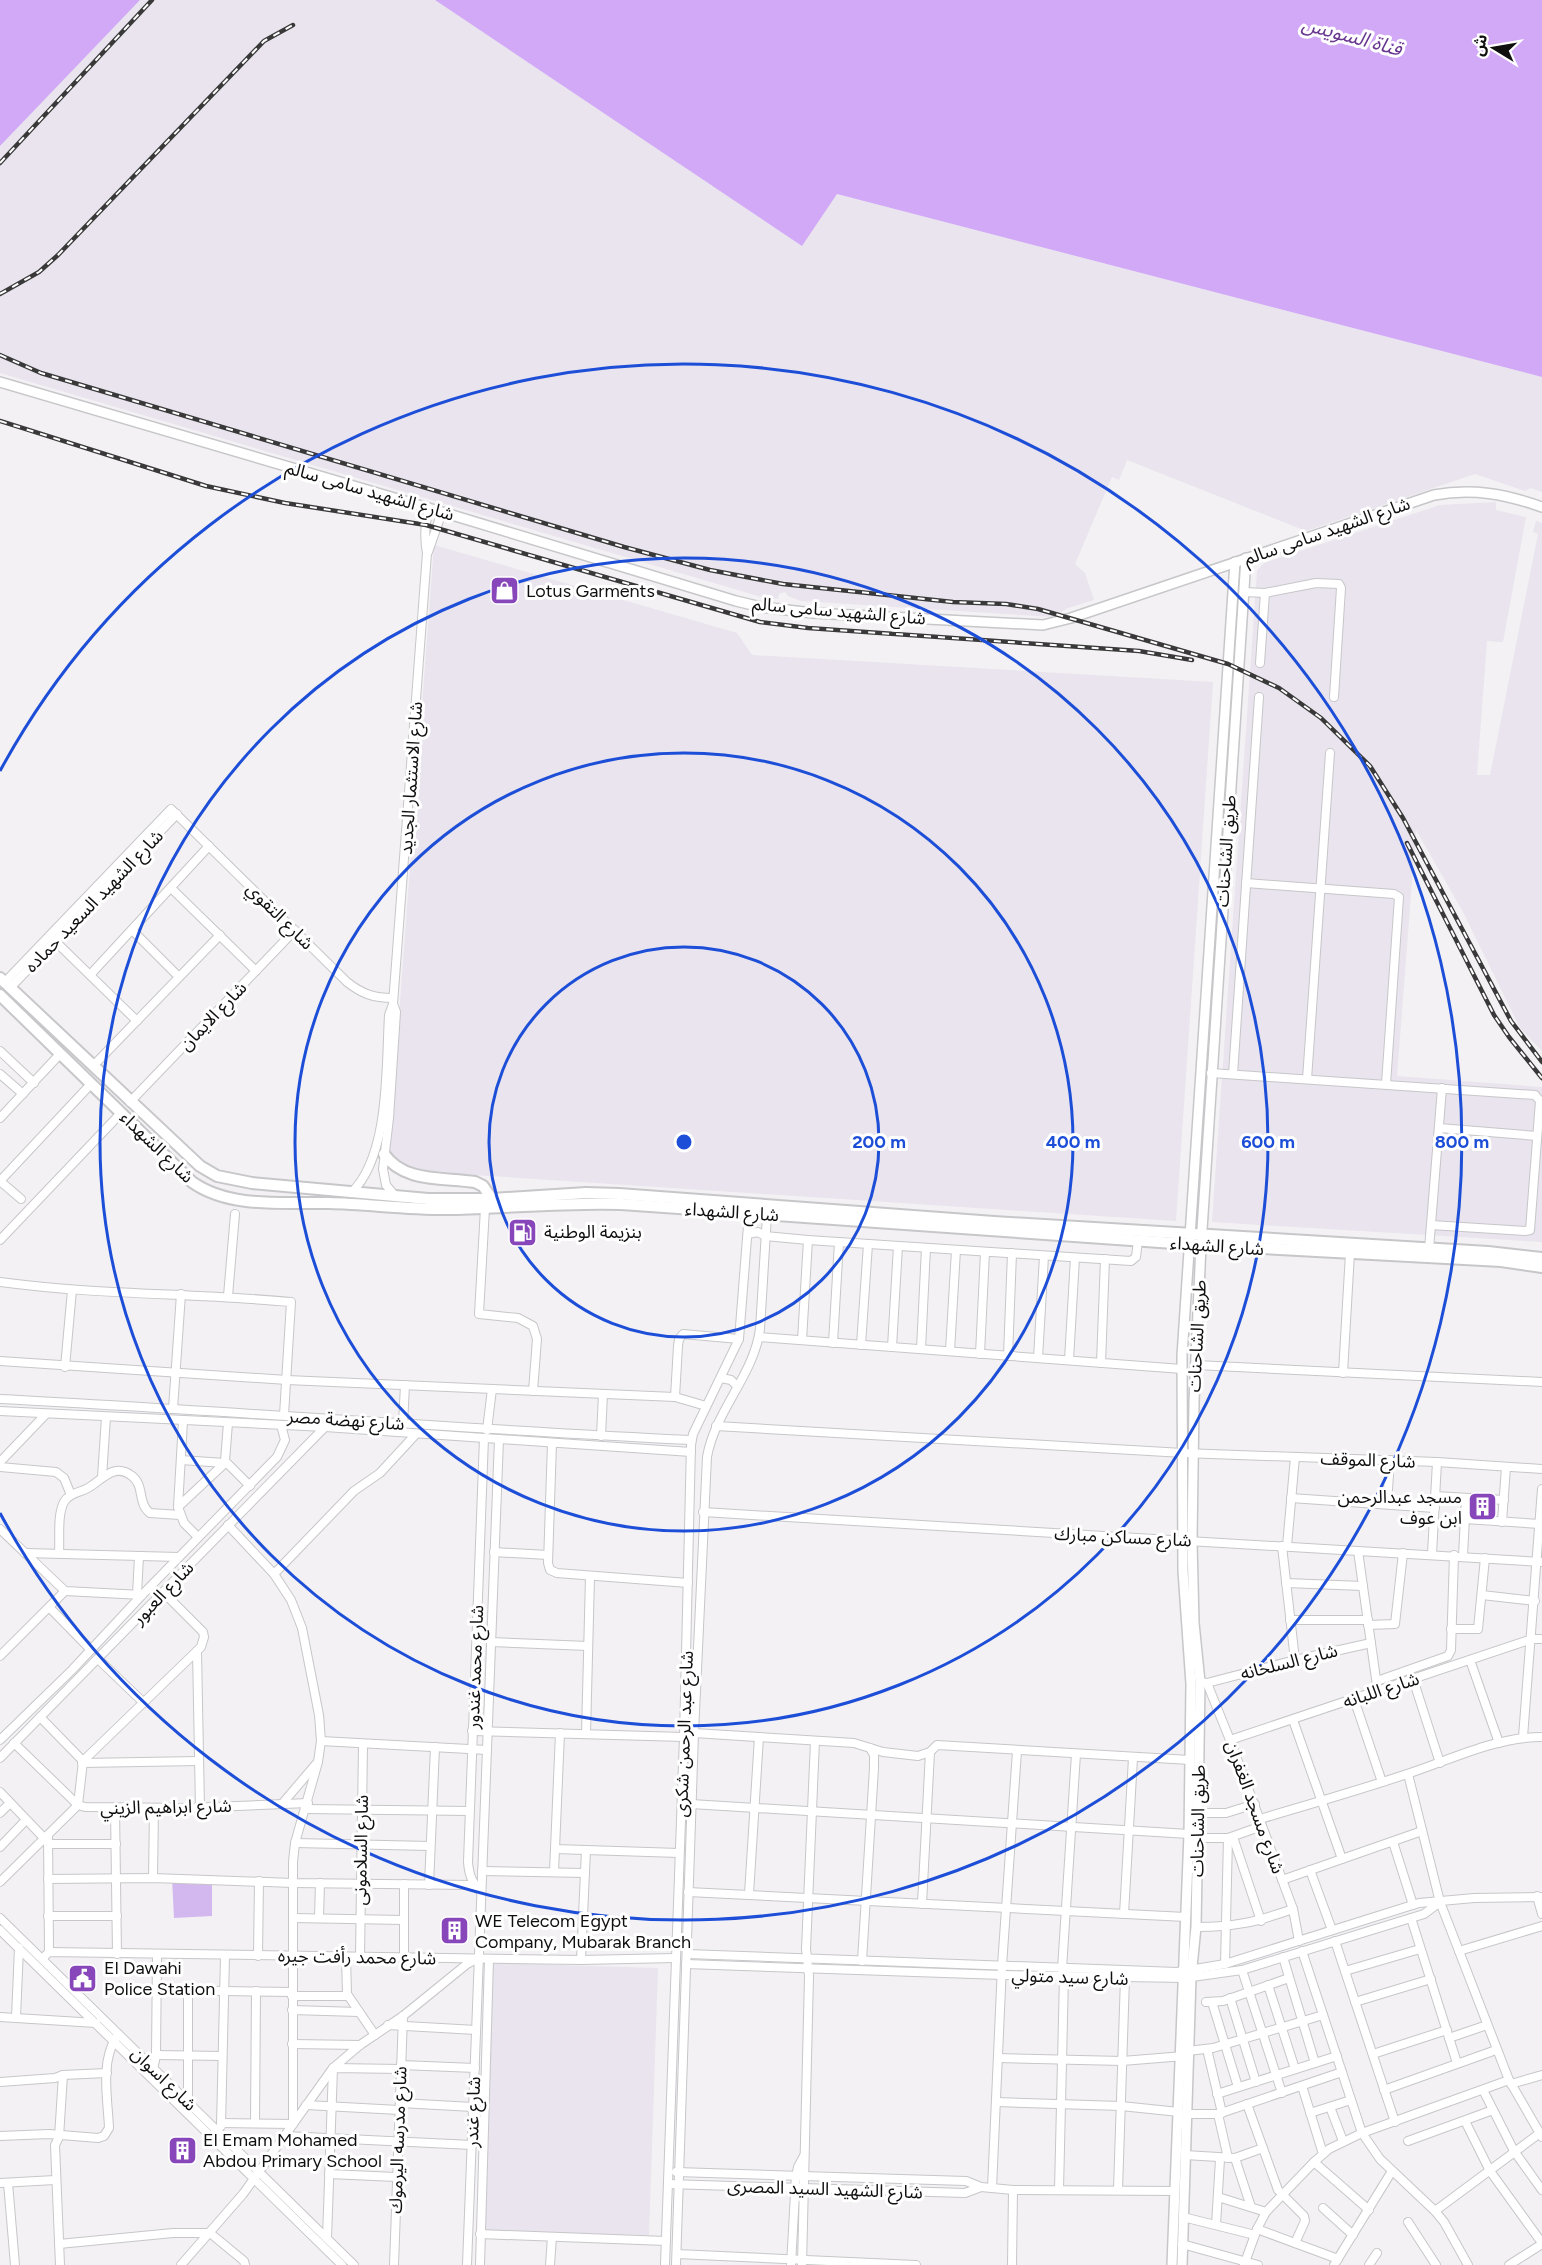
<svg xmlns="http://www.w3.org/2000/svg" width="1542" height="2265" font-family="Figtree,'Noto Sans Arabic',sans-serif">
<rect width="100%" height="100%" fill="#f3f1f4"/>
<g fill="#e9e4ed">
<path d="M140,0H435L802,246L837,194L1542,377V492L1531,488L1525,491L1475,474L1306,531L1127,460L1119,480L1112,477L1075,564L1085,573L1094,600L1068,608L1053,617L801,601L788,596L785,592L779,594L778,599L765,598L0,373V146Z"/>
<path d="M1496,502V510L1526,517L1503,642L1487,641L1477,775H1490L1538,534L1533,532L1536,521L1542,523V1051L1520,1028L1463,912L1416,830L1397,1076L1542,1087V1242L1212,1222L1257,571L1264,563L1440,505Z"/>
<path d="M434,545L737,633L752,655L1213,682L1176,1221L398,1170L388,1163Z"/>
<path d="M493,1963L658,1968L649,2235L484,2231Z"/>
</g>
<path fill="#d3b7ef" d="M172,1878L212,1880V1916L174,1918Z"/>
<g fill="#d1a9f7">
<path d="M0,0H140L0,146Z"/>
<path d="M435,0H1542V377L837,194L802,246Z"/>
</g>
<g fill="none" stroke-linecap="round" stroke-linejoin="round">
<defs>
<g id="minor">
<path d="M428,552L442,512"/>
<path d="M1244,592L1265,593L1316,583L1339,584L1341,588L1334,697"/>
<path d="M1260,663L1265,593"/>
<path d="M1246,883L1394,894L1399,897L1386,1084"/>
<path d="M171,888L256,971"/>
<path d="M132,930L179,977"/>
<path d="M55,941L137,1021"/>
<path d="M90,975L209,846"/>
<path d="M4,983L171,809L347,982C362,994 374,998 393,998"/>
<path d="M10,988L177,814"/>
<path d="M393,1004L396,1012L389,1118L383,1169L386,1185L396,1197"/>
<path d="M0,1051L34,1083"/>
<path d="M93,1066L220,935"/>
<path d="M1211,1073L1535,1095L1540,1101L1530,1230L1525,1231L1431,1225"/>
<path d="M0,1074L23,1094"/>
<path d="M1233,1074L1259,697"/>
<path d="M1307,1079L1330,753"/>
<path d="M130,1102L295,930"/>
<path d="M0,1118L60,1054"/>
<path d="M1439,1128L1537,1136"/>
<path d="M0,1181L91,1084"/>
<path d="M0,1181L21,1199"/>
<path d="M351,1193C390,1156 386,1066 389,1015L393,1004L427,553C424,538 425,523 429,508"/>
<path d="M485,1208L479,1314L518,1318L533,1326L537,1339L533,1391"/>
<path d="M748,1234L758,1232L765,1236L808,1240L1131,1261L1136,1257L1138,1240"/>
<path d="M0,1240L121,1113"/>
<path d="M1429,1249L1442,1088"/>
<path d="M0,1282C96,1295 194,1293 291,1302L284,1415"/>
<path d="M228,1296L235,1214"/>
<path d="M759,1337L1182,1369"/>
<path d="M802,1340L808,1240"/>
<path d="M833,1343L839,1242"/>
<path d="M861,1345L868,1244"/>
<path d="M892,1347L898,1246"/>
<path d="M921,1349L926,1248"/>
<path d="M950,1351L956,1250"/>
<path d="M980,1354L985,1252"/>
<path d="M1008,1356L1012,1253"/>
<path d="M1038,1358L1044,1256"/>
<path d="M1069,1360L1075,1258"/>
<path d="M0,1361L287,1380L675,1397L706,1406"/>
<path d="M1101,1363L1105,1259"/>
<path d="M1196,1365L1542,1382"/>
<path d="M65,1367L72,1290"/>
<path d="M1343,1373L1350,1253"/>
<path d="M721,1378L731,1380L737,1386"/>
<path d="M675,1397L678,1346L679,1339L683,1334L739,1339"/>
<path d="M0,1399C231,1411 461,1429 691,1440"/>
<path d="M173,1409L181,1294"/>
<path d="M0,1411L325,1427L691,1452"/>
<path d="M183,1421L178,1507L184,1523L198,1537"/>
<path d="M228,1423L225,1461L250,1486"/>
<path d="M403,1424L405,1385"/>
<path d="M716,1426L1183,1453L1437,1462L1542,1469"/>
<path d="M487,1430L492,1389"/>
<path d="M601,1436L603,1394"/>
<path d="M552,1443L548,1563L550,1570L557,1573L688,1583"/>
<path d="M181,1460L225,1463"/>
<path d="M0,1462L46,1414"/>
<path d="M0,1467L56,1472L64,1478L71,1495"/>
<path d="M102,1477L106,1417"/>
<path d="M1435,1496L1504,1500"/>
<path d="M1291,1498L1435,1508"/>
<path d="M1387,1504L1390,1460"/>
<path d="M178,1507L225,1463"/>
<path d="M703,1512L1542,1562"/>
<path d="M1465,1519L1540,1524"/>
<path d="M1502,1522L1506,1467"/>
<path d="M0,1529L65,1591L142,1595"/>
<path d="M1282,1546L1295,1660"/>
<path d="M1287,1546L1295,1457"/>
<path d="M1358,1551L1377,1686"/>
<path d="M494,1552L548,1555"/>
<path d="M25,1553L179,1557"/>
<path d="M59,1553C60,1538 57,1515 64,1502C69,1493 79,1493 88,1488C102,1480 114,1462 132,1476C145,1486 137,1503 150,1513L180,1515"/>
<path d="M1432,1554L1437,1462"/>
<path d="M1463,1556L1466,1498"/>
<path d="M274,1574L354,1491L380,1473L416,1434"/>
<path d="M1286,1583L1363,1586"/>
<path d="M137,1595L139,1556"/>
<path d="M1482,1595L1535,1601"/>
<path d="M49,1607L91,1650"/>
<path d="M1290,1620H1368"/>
<path d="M1368,1625L1395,1624L1403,1553"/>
<path d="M1451,1629H1478L1485,1558"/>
<path d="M491,1642L588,1646"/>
<path d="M197,1651L200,1808"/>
<path d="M0,1656L65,1591"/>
<path d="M98,1659L144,1703"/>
<path d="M1470,1660L1499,1743"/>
<path d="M1411,1677L1413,1679L1440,1763"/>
<path d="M1377,1681L1448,1656L1451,1650L1454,1555"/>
<path d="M1200,1682L1207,1683L1230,1740L1293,1909L1299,1941"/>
<path d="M1207,1683L1295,1660L1371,1643"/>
<path d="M1354,1699L1382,1782"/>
<path d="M40,1717L83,1761"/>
<path d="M1293,1720L1342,1859"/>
<path d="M472,1731L684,1737"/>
<path d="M694,1733L854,1743L883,1752L918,1756L930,1752"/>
<path d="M586,1734L590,1577"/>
<path d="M1523,1737L1542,1489"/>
<path d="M0,1740L72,1670L142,1595L277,1457L285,1440L281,1425"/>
<path d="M1230,1740L1532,1639H1542"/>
<path d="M321,1741L487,1750"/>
<path d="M14,1743L78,1805L85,1807L189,1808L308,1803"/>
<path d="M0,1758L325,1427"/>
<path d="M82,1763L199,1761"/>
<path d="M1408,1774L1440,1902L1509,2080L1542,2137"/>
<path d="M0,1792L44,1838"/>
<path d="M282,1804L316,1764"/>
<path d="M691,1804L1189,1834"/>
<path d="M115,1809L117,1954"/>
<path d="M306,1809L469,1811"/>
<path d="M0,1813L10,1803"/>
<path d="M1198,1813H1226L1255,1804"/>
<path d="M1260,1819C1310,1804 1360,1790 1410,1773C1452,1759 1496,1737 1542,1737"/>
<path d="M48,1835L49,1952"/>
<path d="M1233,1837L1261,1921"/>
<path d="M1198,1838H1228L1262,1826"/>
<path d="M1393,1842L1413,1905"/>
<path d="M295,1843L430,1846"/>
<path d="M48,1844H116"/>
<path d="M0,1847L26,1820"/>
<path d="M555,1849L679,1853"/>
<path d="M1310,1870L1332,1930"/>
<path d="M482,1871L585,1873"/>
<path d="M554,1872L560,1733"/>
<path d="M153,1878L154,1808"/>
<path d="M48,1879L153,1878L293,1883L474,1885"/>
<path d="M1282,1880L1422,1831"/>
<path d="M0,1882L78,1805L83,1761L201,1647L204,1637L203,1632L163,1592"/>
<path d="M429,1885L435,1747"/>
<path d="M481,1892C472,1883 469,1875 468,1862L484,1438"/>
<path d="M688,1892L1186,1917"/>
<path d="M749,1894L759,1737"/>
<path d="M1537,1896L1542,1914"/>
<path d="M922,1904L930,1752L937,1745L1190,1760"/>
<path d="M1124,1914L1133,1758"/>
<path d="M48,1916H117"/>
<path d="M0,1918L354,2265"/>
<path d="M293,1918L404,1920"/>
<path d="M319,1918L320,1883"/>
<path d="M1411,1918L1457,2063"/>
<path d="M1196,1927C1235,1927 1256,1922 1293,1909"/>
<path d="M0,1930L342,2265"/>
<path d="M1335,1941L1395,2122"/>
<path d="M1302,1951L1362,2133L1380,2159L1435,2211L1444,2222L1468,2265"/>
<path d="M1459,1951L1542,1926"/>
<path d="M687,1954L1177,1972L1225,1964L1419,1903L1474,1898L1542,1897"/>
<path d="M258,1956L259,1881"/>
<path d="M346,1957L347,1994L375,2035"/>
<path d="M360,1957L363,1744"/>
<path d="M1283,1957L1315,2063"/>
<path d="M404,1958V1884"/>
<path d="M42,1959L49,1952L581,1960L675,1958"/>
<path d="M581,1960L586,1850"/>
<path d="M862,1961L874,1768V1755L870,1748"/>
<path d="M686,1964L1002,1975L1185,1978L1242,1970L1424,1914L1440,1902"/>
<path d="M1225,1964L1228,1838"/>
<path d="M1062,1969L1076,1754"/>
<path d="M1242,1970L1282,2093"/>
<path d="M1345,1971L1420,1949"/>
<path d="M1268,1985L1295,2069"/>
<path d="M157,1990L292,1992"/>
<path d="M292,1996H348"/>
<path d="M1230,1998L1256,2082"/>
<path d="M1206,2002L1223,2001L1289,1978"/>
<path d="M1212,2002L1238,2087"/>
<path d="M1355,2002L1431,1979"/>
<path d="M292,2010L359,2012"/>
<path d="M0,2017L96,2023"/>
<path d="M16,2017L19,1948"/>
<path d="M388,2025L476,2030"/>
<path d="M1449,2038L1487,2025"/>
<path d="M292,2044L360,2045"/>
<path d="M1207,2049L1222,2113"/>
<path d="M1188,2051L1213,2048L1323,2015"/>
<path d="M1373,2054L1447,2030"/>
<path d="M156,2055L222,2056"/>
<path d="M998,2058L1122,2061L1184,2056"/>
<path d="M401,2065L475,2068"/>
<path d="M150,2071L154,2065L156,2055L157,1955"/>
<path d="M0,2082L55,2078L63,2075L107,2073"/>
<path d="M1511,2084L1542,2075"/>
<path d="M1302,2086L1323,2154"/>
<path d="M1384,2090L1496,2050"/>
<path d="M1483,2090L1514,2151L1542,2190"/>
<path d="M1217,2094L1337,2056"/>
<path d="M188,2102V1990"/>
<path d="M996,2102L1121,2106L1179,2112"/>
<path d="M400,2103L473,2107"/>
<path d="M1247,2104L1278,2190L1304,2216L1305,2221L1295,2243"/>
<path d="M306,2105L399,2110"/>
<path d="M1330,2107L1343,2141"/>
<path d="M1310,2113L1351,2100"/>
<path d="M1186,2114H1218L1342,2072"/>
<path d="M1218,2114L1228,2158"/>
<path d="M1465,2121L1490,2171L1542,2243"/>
<path d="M221,2123L293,2124V1862L295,1843L318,1762L321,1741L319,1715L302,1628L291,1600L274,1574L228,1525"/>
<path d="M255,2123L256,1991"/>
<path d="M221,2126L225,1956"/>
<path d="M0,2136L49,2134L98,2138L104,2136L109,2128C108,2101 100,2062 116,2038"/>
<path d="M285,2136L472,2145"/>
<path d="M1408,2141L1493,2110"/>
<path d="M1185,2155L1235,2158L1263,2148"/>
<path d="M1235,2158L1251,2207"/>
<path d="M1314,2162L1369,2210"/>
<path d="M676,2172L966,2181L981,2187L1013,2190L1175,2191"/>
<path d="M329,2174L396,2177"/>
<path d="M0,2183L55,2180"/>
<path d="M8,2183L15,2265"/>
<path d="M668,2184L965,2193L981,2187"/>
<path d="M992,2188L1002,1966L1017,1751"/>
<path d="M1059,2190L1064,1976"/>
<path d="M1118,2190L1125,1978"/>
<path d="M1218,2197L1266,2212"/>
<path d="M1323,2208L1353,2235"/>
<path d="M1435,2211L1540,2133"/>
<path d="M1183,2217L1255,2235"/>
<path d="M1408,2222L1436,2265"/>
<path d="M1216,2225L1220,2159"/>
<path d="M1257,2229L1338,2259"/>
<path d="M480,2234L666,2241"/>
<path d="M327,2238L333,2068L401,2069"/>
<path d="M59,2244L173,2233H210L244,2261L245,2265"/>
<path d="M1182,2244L1258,2265"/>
<path d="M677,2254L916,2265"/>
<path d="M60,2265L55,2145L59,2137L63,2075"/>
<path d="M181,2265L243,2194L333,2068L360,2045L403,2016L467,1964L475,1960"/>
<path d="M394,2265L403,2016"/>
<path d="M467,2265L499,1439"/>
<path d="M480,2265L489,1959"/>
<path d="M550,2265L552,2237"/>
<path d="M665,2265L684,1737L691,1445L693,1434L739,1339L749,1213"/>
<path d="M676,2265L694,1733L707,1457C715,1411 754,1375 760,1329L767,1215"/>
<path d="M791,2265L796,2176L798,2167L804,2156"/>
<path d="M802,2265L809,1976L806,1949L815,1741"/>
<path d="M1012,2265L1013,2190"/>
<path d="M1244,2265L1257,2229L1266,2212L1314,2162L1329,2149L1362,2133L1509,2080"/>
<path d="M1334,2265L1392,2171"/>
<path d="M1369,2265L1377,2253"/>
<path d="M1509,2265L1542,2244"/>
</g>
<g id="major">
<path d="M0,382L442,512L736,601L761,607L813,613L1043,625L1071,618L1434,495C1473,488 1505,494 1542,507"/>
<path d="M1172,2265L1189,1834L1191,1684L1183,1571L1182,1356L1235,562"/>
<path d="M1182,2265L1191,1977L1196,1927L1198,1813L1200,1682L1194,1623L1192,1541L1194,1402L1201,1245L1246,558"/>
</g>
<g id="highway">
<path d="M0,978L200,1166L217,1176L252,1183L428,1199H492L586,1193L619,1194L994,1222L1488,1252L1542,1258"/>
<path d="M0,995L192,1182C230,1209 285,1202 329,1203C370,1204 411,1210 452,1209C509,1208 565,1202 621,1204L1188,1244L1501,1261L1542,1267"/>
<path d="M384,1154C404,1183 443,1177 475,1182L483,1186L492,1199"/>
</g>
</defs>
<use href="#minor" stroke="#c7c6c9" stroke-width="10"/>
<use href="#major" stroke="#c7c6c9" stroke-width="12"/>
<use href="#highway" stroke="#c7c6c9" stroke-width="14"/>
<use href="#minor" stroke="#fff" stroke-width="8"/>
<use href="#major" stroke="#fff" stroke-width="9"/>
<use href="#highway" stroke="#fff" stroke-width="10"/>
<defs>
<g id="rail">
<path d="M0,163L152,0"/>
<path d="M0,294L39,272L58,255L264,41L293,25"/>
<path d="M0,355L41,373L624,547L710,570L783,584L953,602L1006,604L1038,609L1228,664L1279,688L1321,718L1370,766L1403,818L1511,1021L1542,1062"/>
<path d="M0,421L206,486L285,503L426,525L760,622L808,628L1139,651L1192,660"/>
<path d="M1407,843L1494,1015L1509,1037L1542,1078"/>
</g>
</defs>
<use href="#rail" stroke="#3a393a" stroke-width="4.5"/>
<use href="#rail" stroke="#fff" stroke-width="2" stroke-dasharray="7" stroke-linecap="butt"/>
</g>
<g fill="none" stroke="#1d4ed8" stroke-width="3">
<circle cx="684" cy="1142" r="195"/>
<circle cx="684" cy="1142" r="389"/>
<circle cx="684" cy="1142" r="584"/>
<path d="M0 771A778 778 0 1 1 0 1513"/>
</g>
<defs>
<symbol id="shop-square" viewBox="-11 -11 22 22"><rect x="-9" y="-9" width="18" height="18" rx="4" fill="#8846bb" stroke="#fff"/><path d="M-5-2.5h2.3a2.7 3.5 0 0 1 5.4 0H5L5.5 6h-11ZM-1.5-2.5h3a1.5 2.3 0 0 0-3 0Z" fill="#fff"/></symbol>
<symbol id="fuel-square" viewBox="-11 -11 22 22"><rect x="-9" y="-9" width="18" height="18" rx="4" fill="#8846bb" stroke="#fff"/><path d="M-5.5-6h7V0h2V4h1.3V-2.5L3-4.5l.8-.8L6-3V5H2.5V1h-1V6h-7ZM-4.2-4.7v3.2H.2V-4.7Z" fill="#fff"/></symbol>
<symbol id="building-square" viewBox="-11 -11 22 22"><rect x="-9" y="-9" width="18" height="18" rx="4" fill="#8846bb" stroke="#fff"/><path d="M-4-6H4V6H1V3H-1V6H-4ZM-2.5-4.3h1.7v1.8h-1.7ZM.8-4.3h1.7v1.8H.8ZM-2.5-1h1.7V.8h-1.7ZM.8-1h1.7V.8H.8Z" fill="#fff"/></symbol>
<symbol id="civic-square" viewBox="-11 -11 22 22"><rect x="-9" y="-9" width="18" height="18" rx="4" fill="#8846bb" stroke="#fff"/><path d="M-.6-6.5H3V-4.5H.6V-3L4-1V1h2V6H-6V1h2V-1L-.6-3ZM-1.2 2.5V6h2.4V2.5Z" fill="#fff"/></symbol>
</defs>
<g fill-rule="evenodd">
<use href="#shop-square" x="488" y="574" width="33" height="33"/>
<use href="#fuel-square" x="506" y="1216" width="33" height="33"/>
<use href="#building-square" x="1466" y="1490" width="33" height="33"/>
<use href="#building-square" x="438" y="1914" width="33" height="33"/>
<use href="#civic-square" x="66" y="1962" width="33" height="33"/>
<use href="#building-square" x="166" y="2134" width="33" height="33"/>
</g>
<g text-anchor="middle" stroke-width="6" stroke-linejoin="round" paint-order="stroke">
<g font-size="18" fill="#100f10" stroke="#fff">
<text transform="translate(370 491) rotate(16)" y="6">شارع الشهيد سامى سالم</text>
<text transform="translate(1327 531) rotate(-19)" y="6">شارع الشهيد سامى سالم</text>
<text transform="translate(839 611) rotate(5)" y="6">شارع الشهيد سامى سالم</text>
<text transform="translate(411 778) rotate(-86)" y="6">شارع الاستثمار الجديد</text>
<text transform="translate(1226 851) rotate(-86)" y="6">طريق الشاحنات</text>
<text transform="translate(94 901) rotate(-46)" y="6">شارع الشهيد السعيد حماده</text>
<text transform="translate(280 916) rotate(45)" y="6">شارع التقوي</text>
<text transform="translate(213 1016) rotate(-46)" y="6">شارع الايمان</text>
<text transform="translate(157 1147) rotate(44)" y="6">شارع الشهداء</text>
<text transform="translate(732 1212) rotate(4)" y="6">شارع الشهداء</text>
<text transform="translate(1217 1246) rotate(4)" y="6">شارع الشهداء</text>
<text transform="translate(1197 1336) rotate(-87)" y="6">طريق الشاحنات</text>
<text transform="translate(346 1420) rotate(4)" y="6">شارع نهضة مصر</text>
<text transform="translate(1368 1460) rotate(2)" y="6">شارع الموقف</text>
<text transform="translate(1123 1537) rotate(3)" y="6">شارع مساكن مبارك</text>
<text transform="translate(163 1593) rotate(-46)" y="6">شارع العبور</text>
<text transform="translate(1289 1662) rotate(-14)" y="6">شارع السلخانه</text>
<text transform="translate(475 1667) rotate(-88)" y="6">شارع محمد غندور</text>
<text transform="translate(1381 1690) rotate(-18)" y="6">شارع اللبانه</text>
<text transform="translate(684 1734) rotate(-88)" y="6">شارع عبد الرحمن شكرى</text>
<text transform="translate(166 1807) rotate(-1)" y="6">شارع ابراهيم الزيني</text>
<text transform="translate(1255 1807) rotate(70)" y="6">شارع مسجد الغفران</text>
<text transform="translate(1198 1821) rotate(-89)" y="6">طريق الشاحنات</text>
<text transform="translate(361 1850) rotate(-89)" y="6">شارع السلامونى</text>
<text transform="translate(357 1957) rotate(1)" y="6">شارع محمد رأفت جيره</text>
<text transform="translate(1070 1977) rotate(2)" y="6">شارع سيد متولي</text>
<text transform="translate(164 2079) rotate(44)" y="6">شارع اسوان</text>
<text transform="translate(473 2112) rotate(-88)" y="6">شارع غندر</text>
<text transform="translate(398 2140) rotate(-88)" y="6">شارع مدرسه اليرموك</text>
<text transform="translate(825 2189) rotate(2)" y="6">شارع الشهيد السيد المصرى</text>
</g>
<g font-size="18" fill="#100f10" stroke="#fff" text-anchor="start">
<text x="526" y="597">Lotus Garments</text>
<text x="544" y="1238">بنزيمة الوطنية</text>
<text x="1462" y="1503" text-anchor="end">مسجد عبدالرحمن<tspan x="1462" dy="21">ابن عوف</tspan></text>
<text x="475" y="1927">WE Telecom Egypt<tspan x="475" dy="21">Company, Mubarak Branch</tspan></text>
<text x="104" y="1974">El Dawahi<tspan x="104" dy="21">Police Station</tspan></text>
<text x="203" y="2146">El Emam Mohamed<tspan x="203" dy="21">Abdou Primary School</tspan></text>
</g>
<g font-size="20" font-style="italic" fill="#693790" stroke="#fff">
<text transform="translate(1352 36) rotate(15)" y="7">قناة السويس</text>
</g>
</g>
<circle cx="684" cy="1142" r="9" fill="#1d4ed8" stroke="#fff" stroke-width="3"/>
<g font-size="18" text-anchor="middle" font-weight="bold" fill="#1d4ed8" stroke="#fff" stroke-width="6" stroke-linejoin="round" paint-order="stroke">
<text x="879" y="1148">200 m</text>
<text x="1073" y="1148">400 m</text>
<text x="1268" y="1148">600 m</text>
<text x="1462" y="1148">800 m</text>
</g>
<g transform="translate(1494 48) rotate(281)" stroke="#ffffff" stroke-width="4.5" paint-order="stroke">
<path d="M0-4.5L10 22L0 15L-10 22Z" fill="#100f10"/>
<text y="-9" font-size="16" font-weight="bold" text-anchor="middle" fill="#100f10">ش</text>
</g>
</svg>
